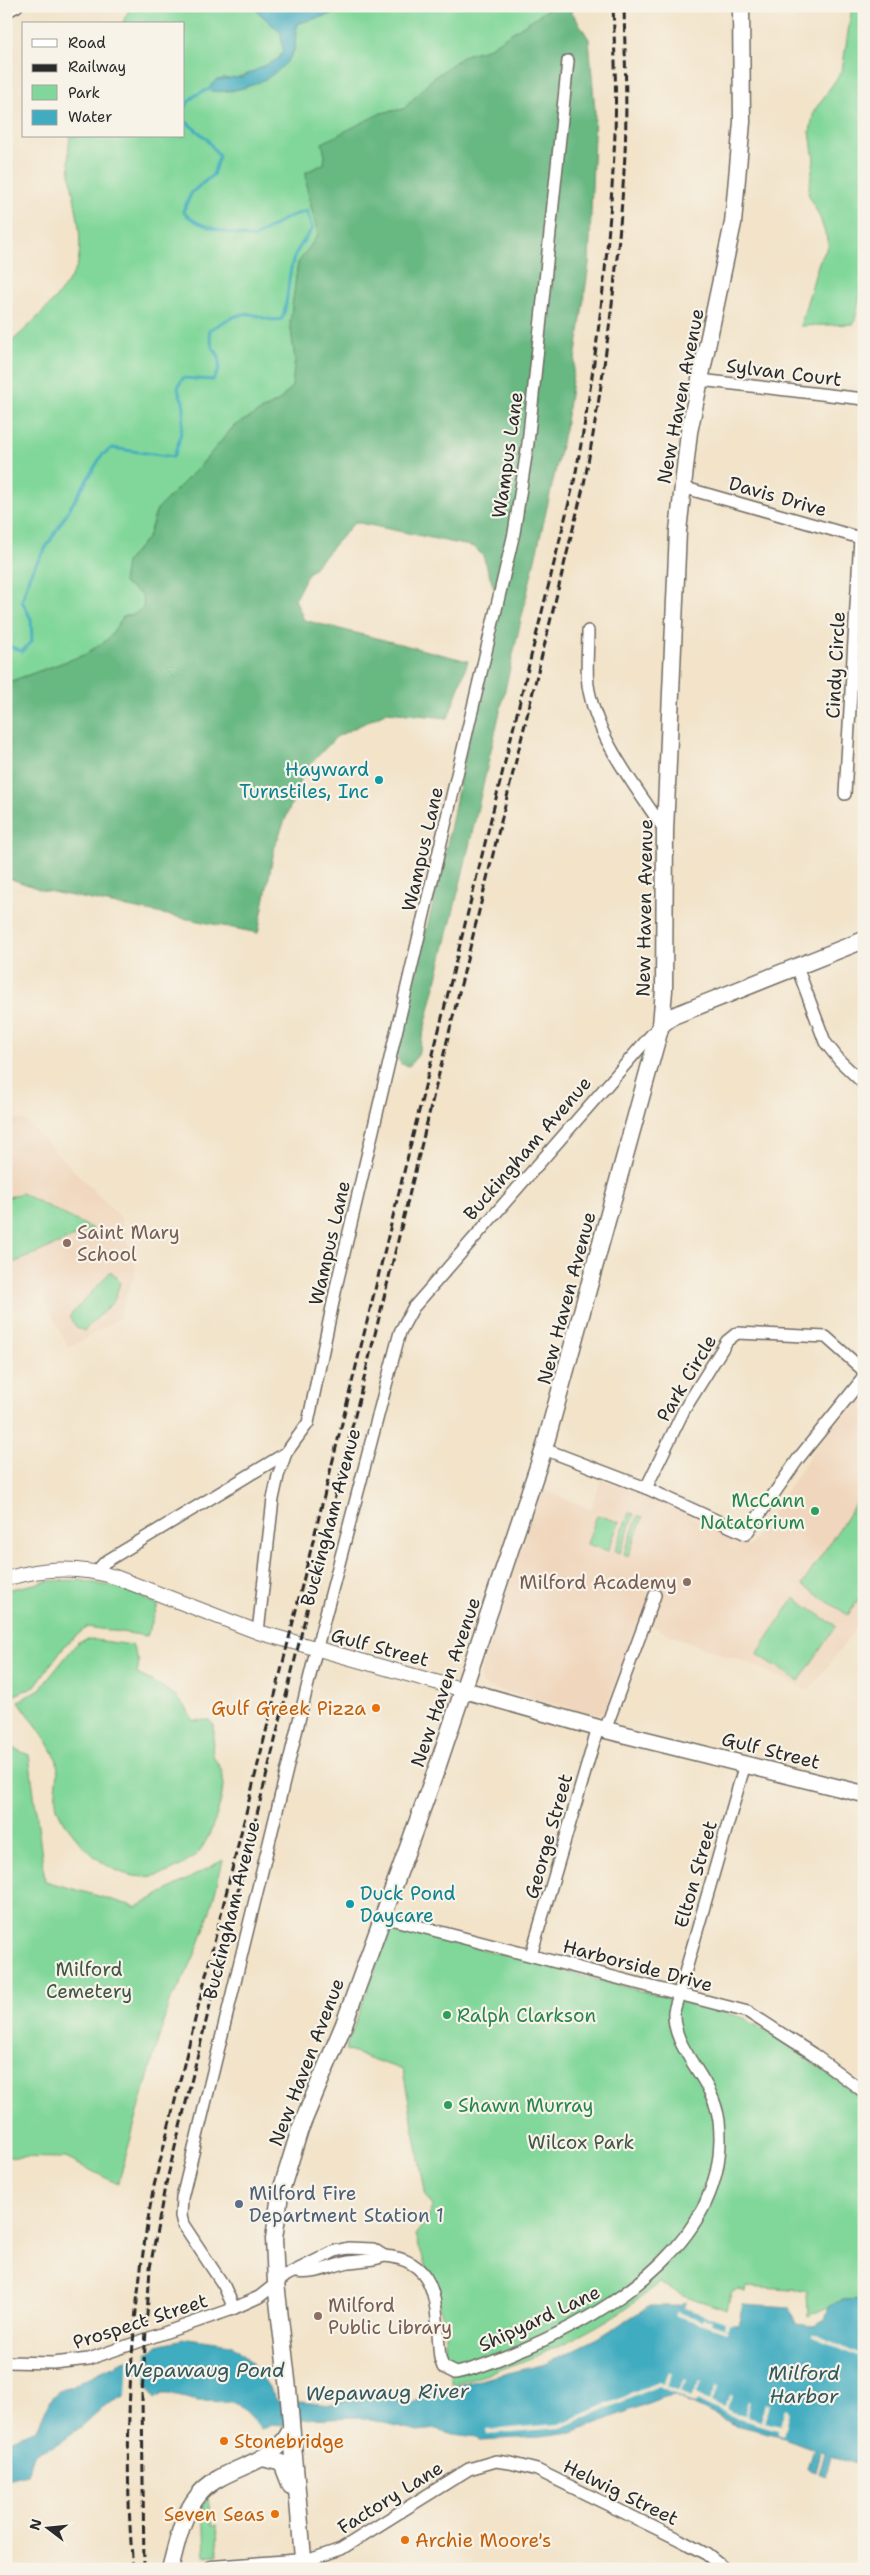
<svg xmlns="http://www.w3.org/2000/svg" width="870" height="2575" font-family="'Shantell Sans',sans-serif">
<rect width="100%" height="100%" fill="#f7f3e8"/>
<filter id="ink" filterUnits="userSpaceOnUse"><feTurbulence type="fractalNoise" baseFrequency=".02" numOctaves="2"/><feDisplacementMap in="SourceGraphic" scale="10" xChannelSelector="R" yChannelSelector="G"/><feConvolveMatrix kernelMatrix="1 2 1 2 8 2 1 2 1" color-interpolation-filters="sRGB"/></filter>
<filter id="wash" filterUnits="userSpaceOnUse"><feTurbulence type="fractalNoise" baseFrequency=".0096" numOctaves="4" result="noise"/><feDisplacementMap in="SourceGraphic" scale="20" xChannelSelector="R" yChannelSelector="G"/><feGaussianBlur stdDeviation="1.12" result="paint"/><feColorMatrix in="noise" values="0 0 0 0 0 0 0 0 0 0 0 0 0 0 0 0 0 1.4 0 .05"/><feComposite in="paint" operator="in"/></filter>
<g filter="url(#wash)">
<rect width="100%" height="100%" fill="#f2e3c9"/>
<g fill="#f0d6bc">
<path d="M6,1118L25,1121L120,1217L136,1269L118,1319L69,1348L44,1299L6,1312Z"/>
<path d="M864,1394V1618L809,1691L749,1663L689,1643L638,1620L606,1709L598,1715L486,1687L482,1684L480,1673L541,1489L591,1509L601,1479L659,1500L750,1546L824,1435Z"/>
</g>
<g fill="#81d79a" stroke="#568162">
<path d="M131,6H252L255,9L281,33L283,51L278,59L256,71L233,79L223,78L208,90C233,98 281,77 293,53C298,43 293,31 299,23L360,6H553L487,49L465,55L432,79L404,109L381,113L325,155L324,164L306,172L307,189L318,235L298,263L290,322L295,359L292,387L279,401L234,426L200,466L157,509L148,537L126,562L137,592L142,595L144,607L135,614L124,616L107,640L84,655L6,683V390L10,368L9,344C28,327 72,287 78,262C85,229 70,193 69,159C68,152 69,144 70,136H184V24H122Z"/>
<path d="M852,6H864V278L854,324L800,326L819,262L829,245L820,218L808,193L814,160L810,132L814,111L842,71Z"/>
<path d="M21,1193L93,1229L6,1266V1198Z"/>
<path d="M111,1271L120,1283L114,1301L84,1331L77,1328L69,1317Z"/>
<path d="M858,1500L864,1504V1591L848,1615L802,1585Z"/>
<path d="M629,1513L634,1514L620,1553L615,1551Z"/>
<path d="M597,1515L619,1522L608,1551L587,1544Z"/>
<path d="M638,1516L643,1517L628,1556L624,1554Z"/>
<path d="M80,1580L124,1589L158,1605L147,1636L87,1627L65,1645L35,1686L6,1699V1590L49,1581Z"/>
<path d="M794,1598L836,1626L799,1681L757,1654Z"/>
<path d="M88,1639L132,1645L139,1662L137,1674C164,1687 179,1693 193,1721L209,1720L214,1725C215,1735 211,1746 213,1755C215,1761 220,1766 222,1772C228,1791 210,1843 195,1856C153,1890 114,1880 80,1842C72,1832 61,1820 57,1807C53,1792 60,1777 57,1762C54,1747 28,1715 19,1701L40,1689L78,1642Z"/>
<path d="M6,1745L29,1755L45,1881L137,1907L223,1860C211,1909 199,1960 169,2002L118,2184L66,2158L6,2157Z"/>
<path d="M393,1926L744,2018L790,2046L864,2100V2299L843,2300L808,2316L807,2291L746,2287L745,2292L738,2290L731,2293L727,2310L683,2295L659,2283C600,2333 525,2364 452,2385L445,2348V2323L415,2235L426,2221L433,2205L426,2197L403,2070L345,2050L391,1927Z"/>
<path d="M208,2499L212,2526L217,2525L218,2555L205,2556L203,2503Z"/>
</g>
<path fill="#68b882" stroke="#4a7256" d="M553,6H568L589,39L595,111L589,264L565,429L464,868L418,1055L409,1066L401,1064L395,1054L444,860L472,719L500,606L483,556L474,547L355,522L307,575L295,599L304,620L468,661L448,718L387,712L336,737L304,771L275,846L258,933L42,890L6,877V683L84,655L107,640L124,616L135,614L144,607L142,595L123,583L126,562L148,537L157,509L200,466L234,426L279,401L292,387L295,359L290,322L298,263L318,235L307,189L306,172L324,164L325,155L322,143L381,113L404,109L432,79L465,55L487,49Z"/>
<g fill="#41acc0" stroke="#366c76">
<path d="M252,6H360L299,23C293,31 298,42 293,52C281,79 235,96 207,90L216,80L242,77L278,59L283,51L281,33Z"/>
<path d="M864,2299V2469L831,2455L825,2476L819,2474L825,2452L821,2451L816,2472L808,2469L814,2449L776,2435L735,2425L674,2395L661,2398L572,2433L540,2437L479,2440L477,2437L453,2434L437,2429L418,2431L358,2417L301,2419L283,2425L272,2424L261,2429L238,2405L231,2402L198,2401L169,2394H162L155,2399L146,2385L103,2407L81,2427L54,2446L35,2453L27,2474L6,2479V2441L37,2429L51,2398L60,2391L121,2362L151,2351L157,2345L188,2338L231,2344L251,2362L279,2403L300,2402L331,2405L352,2398L388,2396L413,2403L431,2392L545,2364L598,2338L649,2306H679L686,2302L684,2308L738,2325L743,2304L790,2307L795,2324L815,2326L825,2320L829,2305L843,2300Z"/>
</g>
<g fill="#f2e3c9">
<path d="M686,2302L688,2303L687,2307L734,2322L733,2324L729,2323L728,2328L724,2327L725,2322L684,2308Z"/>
<path d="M676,2312L702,2320L703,2317L712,2320L711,2323L729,2329L727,2332L674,2315Z"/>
<path d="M813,2333L864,2357V2360L812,2336Z"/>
<path d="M147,2350L145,2388L126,2397L128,2356Z"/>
<path d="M669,2372L672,2374L666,2386L678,2391L684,2379L686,2380L680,2392L691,2398L700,2381L702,2382L696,2394L709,2401L716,2386L718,2387L711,2402L723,2408L731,2394L733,2395L726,2409L735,2414L744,2416L748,2401H750L746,2417L761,2421L765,2403L770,2404L765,2422L780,2426L785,2408L789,2410L783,2436L778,2434V2430L734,2418L697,2400L695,2404L659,2386L561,2428L487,2434L486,2430L560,2424L659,2382L663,2384Z"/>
</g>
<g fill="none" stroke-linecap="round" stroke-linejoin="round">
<g stroke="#41acc0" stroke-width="3">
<path d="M184,111C188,98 198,92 211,89"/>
<path d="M6,645L22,651L32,641L31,619L22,601L30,574L102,455L112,448L173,457C179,448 184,418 184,407C183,392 172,394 183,378L213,380L219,370V356L212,347L209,330C221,324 237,312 250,314C265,316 264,322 282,319C290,299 286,275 295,255C299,246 307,237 312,229L307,211L288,217L253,238C234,234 194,227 183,211L192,192L213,175L219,156L206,138L185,121L184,116"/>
</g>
</g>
</g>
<g filter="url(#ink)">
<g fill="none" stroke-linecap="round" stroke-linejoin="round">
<defs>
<g id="minor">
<path d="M6,12L17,6"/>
<path d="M700,380L864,399"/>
<path d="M682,487L864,539"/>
<path d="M588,631C588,648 586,667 588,685C596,738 636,787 665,831"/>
<path d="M845,794L860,538"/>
<path d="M797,967L825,1042L840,1061L864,1084"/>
<path d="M544,1449L646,1488L746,1534L798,1459L864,1377"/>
<path d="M646,1488L684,1410L727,1341L737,1333L826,1337L864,1371"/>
<path d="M96,1572L105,1562L286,1453"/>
<path d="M258,1632L273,1499L278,1476L286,1453L308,1423L337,1283L514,533L528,443L568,61"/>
<path d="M605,1730L655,1595"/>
<path d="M383,1917L748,2012L813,2054L864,2092"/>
<path d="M531,1955L598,1728"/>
<path d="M384,2256C443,2260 435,2313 440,2358L443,2367L455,2373C479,2369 503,2357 526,2348C617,2309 732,2235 719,2121C713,2076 672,2052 674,2011L745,1764"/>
<path d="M234,2308L224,2286L183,2224L181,2216L182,2198L316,1651L400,1332L413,1308L658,1027"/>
<path d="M6,2362L53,2363L89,2359L230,2310L259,2297L287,2275L335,2251L348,2248L373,2249L384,2256C372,2261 362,2260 349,2262C330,2266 316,2275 296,2272"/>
<path d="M303,2562L341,2549L469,2469L496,2461L510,2463L537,2470L680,2540L706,2554L725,2569"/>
</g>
<path id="tertiary" d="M6,1579C43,1567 78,1566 115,1577L258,1632L464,1690"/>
<g id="secondary">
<path d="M661,1025L673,1016L864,940"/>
<path d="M464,1690L598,1728L864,1794"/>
<path d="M263,2458L282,2463L291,2486"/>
<path d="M170,2569C177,2545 181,2517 197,2497C220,2465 275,2467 291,2429"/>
<path d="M212,2569L303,2562"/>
<path d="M304,2569L288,2389L276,2283L274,2239L280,2194L300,2129L344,2024L438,1765L544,1449L661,1025L664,990L665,831L678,531L689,432L733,223L742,122L741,6"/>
</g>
</defs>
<use href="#minor" stroke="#716b62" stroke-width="14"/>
<use href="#tertiary" stroke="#716b62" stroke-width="16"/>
<use href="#secondary" stroke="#716b62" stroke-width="19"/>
<use href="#minor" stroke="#fff" stroke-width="11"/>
<use href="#tertiary" stroke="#fff" stroke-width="14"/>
<use href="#secondary" stroke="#fff" stroke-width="16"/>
<g stroke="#2b2b2b" stroke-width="3" stroke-dasharray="8 4" stroke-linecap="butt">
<path d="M133,2569C122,2443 131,2313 153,2190L574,482C595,374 608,264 614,154C617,105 615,56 613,6"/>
<path d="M144,2569L142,2394L150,2268L164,2192L584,484C605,375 619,264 625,154C627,104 625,55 624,6"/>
</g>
</g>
</g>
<g fill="#0f9aa8" stroke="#f7f3e8" stroke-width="2">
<circle cx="379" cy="780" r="5"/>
<circle cx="350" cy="1904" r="5"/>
</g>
<g fill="#8d6e63" stroke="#f7f3e8" stroke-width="2">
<circle cx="67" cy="1243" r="5"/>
<circle cx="687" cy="1582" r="5"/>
<circle cx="318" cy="2316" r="5"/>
</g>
<g fill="#2e9e5b" stroke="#f7f3e8" stroke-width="2">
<circle cx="815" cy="1511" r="5"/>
<circle cx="447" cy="2015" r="5"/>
<circle cx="448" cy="2105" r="5"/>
</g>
<g fill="#e8710a" stroke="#f7f3e8" stroke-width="2">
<circle cx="376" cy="1708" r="5"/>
<circle cx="224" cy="2441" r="5"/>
<circle cx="275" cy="2514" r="5"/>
<circle cx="405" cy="2540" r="5"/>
</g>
<circle fill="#5c6f8a" stroke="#f7f3e8" stroke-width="2" cx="239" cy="2204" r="5"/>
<g text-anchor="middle" stroke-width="4.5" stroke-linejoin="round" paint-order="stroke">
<g font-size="19" fill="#2b2b2b" stroke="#f7f3e8">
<text transform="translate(784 372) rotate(7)" y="7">Sylvan Court</text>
<text transform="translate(680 396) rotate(-79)" y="7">New Haven Avenue</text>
<text transform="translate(507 455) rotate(-82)" y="7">Wampus Lane</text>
<text transform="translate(778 496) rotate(16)" y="7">Davis Drive</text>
<text transform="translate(835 665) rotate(-87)" y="7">Cindy Circle</text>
<text transform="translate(422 849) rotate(-77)" y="7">Wampus Lane</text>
<text transform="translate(644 908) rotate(-89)" y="7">New Haven Avenue</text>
<text transform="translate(527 1148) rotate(-49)" y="7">Buckingham Avenue</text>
<text transform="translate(329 1243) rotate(-77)" y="7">Wampus Lane</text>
<text transform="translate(566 1298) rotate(-75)" y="7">New Haven Avenue</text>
<text transform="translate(686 1378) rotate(-59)" y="7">Park Circle</text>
<text transform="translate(330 1517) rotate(-75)" y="7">Buckingham Avenue</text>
<text transform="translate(380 1647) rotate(15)" y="7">Gulf Street</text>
<text transform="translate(445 1682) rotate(-71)" y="7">New Haven Avenue</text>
<text transform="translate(771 1750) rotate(14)" y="7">Gulf Street</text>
<text transform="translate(548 1836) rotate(-74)" y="7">George Street</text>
<text transform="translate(695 1874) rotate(-74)" y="7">Elton Street</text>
<text transform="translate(231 1910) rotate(-76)" y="7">Buckingham Avenue</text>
<text transform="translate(638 1965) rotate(15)" y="7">Harborside Drive</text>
<text transform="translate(306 2062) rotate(-69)" y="7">New Haven Avenue</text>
<text transform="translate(539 2318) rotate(-25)" y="7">Shipyard Lane</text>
<text transform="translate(140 2321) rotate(-18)" y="7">Prospect Street</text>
<text transform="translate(621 2492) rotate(26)" y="7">Helwig Street</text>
<text transform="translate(390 2497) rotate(-32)" y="7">Factory Lane</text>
</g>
<g font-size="19" fill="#0d838f" stroke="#f7f3e8" text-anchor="end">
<text x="369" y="776">Hayward<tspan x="369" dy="22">Turnstiles, Inc</tspan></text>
<text x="360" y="1900" text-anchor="start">Duck Pond<tspan x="360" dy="22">Daycare</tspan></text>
</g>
<g font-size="19" fill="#785e54" stroke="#f7f3e8" text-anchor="start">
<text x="77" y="1239">Saint Mary<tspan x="77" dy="22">School</tspan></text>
<text x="677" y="1589" text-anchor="end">Milford Academy</text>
<text x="328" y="2312">Milford<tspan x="328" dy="22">Public Library</tspan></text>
</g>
<g font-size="19" fill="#27864d" stroke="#f7f3e8" text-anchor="start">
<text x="805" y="1507" text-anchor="end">McCann<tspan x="805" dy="22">Natatorium</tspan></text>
<text x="457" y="2022">Ralph Clarkson</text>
<text x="458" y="2112">Shawn Murray</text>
</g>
<g font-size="19" fill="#c56008" stroke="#f7f3e8" text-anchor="end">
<text x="366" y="1715">Gulf Greek Pizza</text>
<text x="234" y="2448" text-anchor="start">Stonebridge</text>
<text x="265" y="2521">Seven Seas</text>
<text x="415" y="2547" text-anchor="start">Archie Moore's</text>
</g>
<g font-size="19" fill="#405647" stroke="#f7f3e8">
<text x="89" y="1976">Milford<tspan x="89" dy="22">Cemetery</tspan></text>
<text x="581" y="2149">Wilcox Park</text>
</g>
<g font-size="19" fill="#4e5e75" stroke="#f7f3e8" text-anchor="start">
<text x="249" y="2200">Milford Fire<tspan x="249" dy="22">Department Station 1</tspan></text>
</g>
<g font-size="20" font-style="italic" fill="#33585f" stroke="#f7f3e8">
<text x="204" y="2377">Wepawaug Pond</text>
<text x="804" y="2380">Milford<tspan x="804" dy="23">Harbor</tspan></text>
<text transform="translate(387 2392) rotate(-1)" y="7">Wepawaug River</text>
</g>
</g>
<rect width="870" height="2575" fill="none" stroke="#f7f3e8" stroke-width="25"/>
<rect x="22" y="22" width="162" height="115" fill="#f7f3e8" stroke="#a5a39c"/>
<rect x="32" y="39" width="25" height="8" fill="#ffffff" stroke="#a5a39c"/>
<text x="68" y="48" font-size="15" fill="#2b2b2b">Road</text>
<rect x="32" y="64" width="25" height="8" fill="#2b2b2b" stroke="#a5a39c"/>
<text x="68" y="72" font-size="15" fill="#2b2b2b">Railway</text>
<rect x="32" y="85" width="25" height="15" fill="#81d79a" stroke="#a5a39c"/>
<text x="68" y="98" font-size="15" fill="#2b2b2b">Park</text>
<rect x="32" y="110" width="25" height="15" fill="#41acc0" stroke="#a5a39c"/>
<text x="68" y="122" font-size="15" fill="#2b2b2b">Water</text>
<g transform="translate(48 2528) rotate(286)" stroke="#f7f3e8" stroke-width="4" paint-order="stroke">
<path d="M0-4L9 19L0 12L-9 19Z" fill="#2b2b2b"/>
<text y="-8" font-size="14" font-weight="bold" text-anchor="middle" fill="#2b2b2b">N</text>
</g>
</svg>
